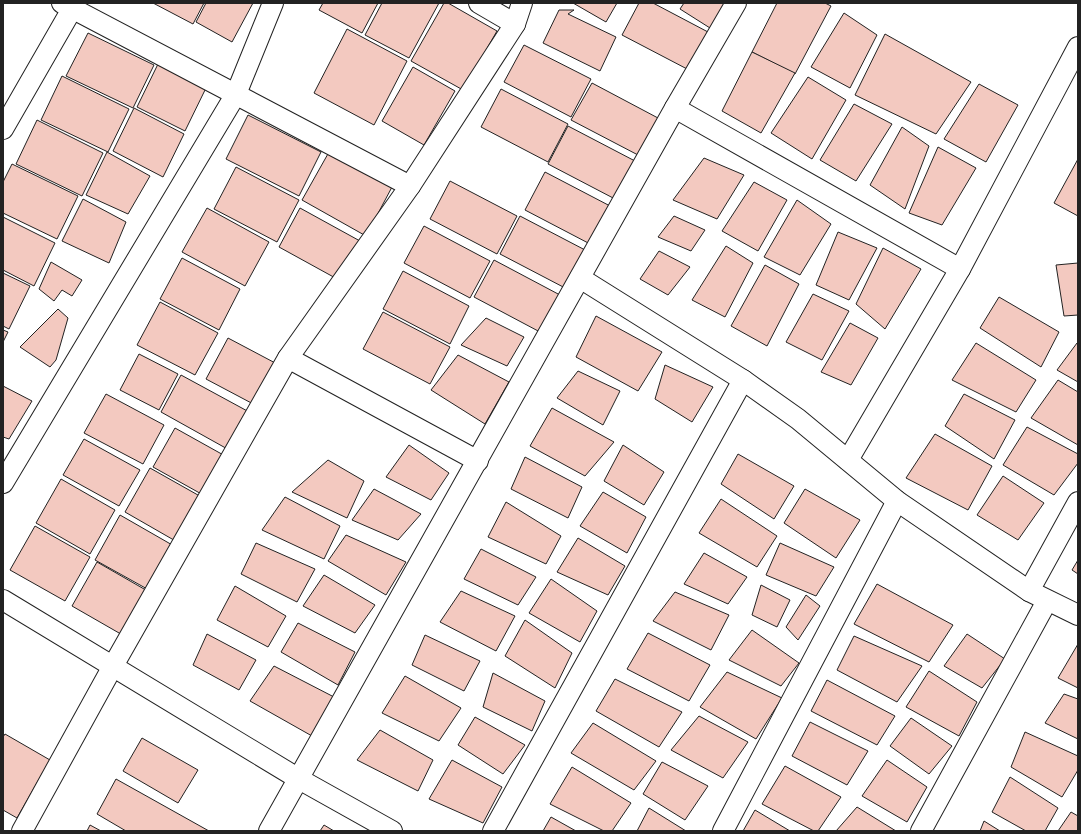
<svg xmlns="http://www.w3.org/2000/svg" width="1081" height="834" font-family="'Work Sans',sans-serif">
<rect width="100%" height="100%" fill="#fff"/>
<g fill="#f3c9c0" stroke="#222">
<path d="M153,3H204L193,24Z"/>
<path d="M206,3H253L232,42L196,22Z"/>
<path d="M323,3H378L362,33L319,10Z"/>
<path d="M382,3H439L409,58L365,35Z"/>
<path d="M444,3H448L497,31L463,90L411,61Z"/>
<path d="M573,3H617L606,22Z"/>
<path d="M639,3H653L708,32L689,70L622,35Z"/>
<path d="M684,3H726L710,28L680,9Z"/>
<path d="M777,3H825L831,6L795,74L752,52Z"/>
<path d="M559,10H574L568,14L616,37L600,71L543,43Z"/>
<path d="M844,13L877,35L850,88L811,67Z"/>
<path d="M347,29L407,61L374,125L314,93Z"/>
<path d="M88,33L154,65L133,108L66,76Z"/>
<path d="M885,34L971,82L936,134L855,95Z"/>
<path d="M524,45L591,79L571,117L504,82Z"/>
<path d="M752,52L795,73L761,133L722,111Z"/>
<path d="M158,64L206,88L185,131L137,107Z"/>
<path d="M413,67L455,91L424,145L382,121Z"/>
<path d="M62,76L129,109L108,152L41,120Z"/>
<path d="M808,77L846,100L812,159L771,133Z"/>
<path d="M592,83L658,118L638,155L571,120Z"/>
<path d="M979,84L1018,105L986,162L944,139Z"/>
<path d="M501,89L568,124L548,162L481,127Z"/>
<path d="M854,104L892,124L856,181L820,160Z"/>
<path d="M134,108L184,134L163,177L113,151Z"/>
<path d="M248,115L321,152L299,196L226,159Z"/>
<path d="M37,120L103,153L82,196L16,164Z"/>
<path d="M568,126L635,161L615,199L548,164Z"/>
<path d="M902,127L929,146L905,209L870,185Z"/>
<path d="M938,147L976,168L942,225L909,213Z"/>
<path d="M107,152L150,176L128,214L86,195Z"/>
<path d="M329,152L392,187L366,236L302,200Z"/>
<path d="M704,158L744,175L717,219L673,200Z"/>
<path d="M1078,159V216L1054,203Z"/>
<path d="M12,164L78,196L57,239L3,213V182Z"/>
<path d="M236,167L299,200L277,242L214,209Z"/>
<path d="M545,172L612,207L592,245L525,210Z"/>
<path d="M450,181L517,216L497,254L430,219Z"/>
<path d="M754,182L787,200L758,251L722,231Z"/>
<path d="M83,199L126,222L109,263L62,241Z"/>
<path d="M797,200L831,224L800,275L764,257Z"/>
<path d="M207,208L269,242L245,286L182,252Z"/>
<path d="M300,208L360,241L339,280L279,247Z"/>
<path d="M520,216L587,251L567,289L500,254Z"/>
<path d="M674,216L705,230L691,251L658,237Z"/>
<path d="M3,217L55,243L34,286L3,270Z"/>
<path d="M424,226L490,261L470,298L404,263Z"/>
<path d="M838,232L877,248L849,300L816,285Z"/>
<path d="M726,246L753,263L725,317L692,300Z"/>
<path d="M883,248L921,269L885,329L856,304Z"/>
<path d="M659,251L690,267L668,295L640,279Z"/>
<path d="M182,258L240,289L219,330L160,299Z"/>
<path d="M494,260L560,295L540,332L474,297Z"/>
<path d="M51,262L82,280L72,296L62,290L54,301L39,289Z"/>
<path d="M1078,263V315L1064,316L1056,265Z"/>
<path d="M765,265L799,284L767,346L731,326Z"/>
<path d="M403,271L469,306L450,344L383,309Z"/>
<path d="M3,273L30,286L9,329L3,326Z"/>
<path d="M813,294L849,311L822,360L786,342Z"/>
<path d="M999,297L1059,332L1041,367L980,328Z"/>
<path d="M160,302L218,333L195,375L137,345Z"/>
<path d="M58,309L68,318L56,360L50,367L20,347Z"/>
<path d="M383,312L450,347L430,384L363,349Z"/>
<path d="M596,316L662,352L638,391L576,357Z"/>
<path d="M486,318L524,337L507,366L461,345Z"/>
<path d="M850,323L878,338L851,385L821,372Z"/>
<path d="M3,330L8,332L3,342Z"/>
<path d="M228,338L279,365L257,406L206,379Z"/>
<path d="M976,343L1036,380L1016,412L952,380Z"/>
<path d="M1077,343L1078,344V382L1057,370Z"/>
<path d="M139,354L178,374L159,410L120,390Z"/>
<path d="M458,355L509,382L485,424L431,390Z"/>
<path d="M665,365L713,387L692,422L655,399Z"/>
<path d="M578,371L620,391L603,425L557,398Z"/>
<path d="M181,375L251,413L231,451L161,412Z"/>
<path d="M1058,380L1078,392V445L1031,418Z"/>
<path d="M3,386L32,401L9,439L3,437Z"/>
<path d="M106,394L164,425L143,464L84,433Z"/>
<path d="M964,394L1015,420L994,459L945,426Z"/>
<path d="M552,408L614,442L585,476L530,446Z"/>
<path d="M1027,427L1078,454V463L1054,495L1003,465Z"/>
<path d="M175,428L227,457L205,496L153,467Z"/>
<path d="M935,434L992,466L968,510L906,478Z"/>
<path d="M84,439L140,470L119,506L63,475Z"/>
<path d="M409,445L449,473L431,500L386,477Z"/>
<path d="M623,445L664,472L644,505L604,481Z"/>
<path d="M738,454L794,486L774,519L721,484Z"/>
<path d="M525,457L582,487L568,518L511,489Z"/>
<path d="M328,460L364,481L347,518L292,492Z"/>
<path d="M150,468L205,499L179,543L125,512Z"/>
<path d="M1003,476L1044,503L1018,540L977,515Z"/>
<path d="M61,479L115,510L90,554L36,523Z"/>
<path d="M374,489L421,514L398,540L352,520Z"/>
<path d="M805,489L860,520L836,558L784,523Z"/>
<path d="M603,492L646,517L627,553L580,526Z"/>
<path d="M285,497L340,526L324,559L262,530Z"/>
<path d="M721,499L777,536L757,567L699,533Z"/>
<path d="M506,502L561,536L546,564L488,537Z"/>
<path d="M120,515L174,546L149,590L95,560Z"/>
<path d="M35,526L90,557L65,601L10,570Z"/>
<path d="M346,535L406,562L386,595L328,561Z"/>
<path d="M578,538L625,566L608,595L557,572Z"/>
<path d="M256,543L315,569L297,602L241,574Z"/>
<path d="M780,543L834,567L816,596L766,575Z"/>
<path d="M481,549L536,577L518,605L464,579Z"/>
<path d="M704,553L747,577L728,604L684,584Z"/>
<path d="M1078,560V574L1072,570Z"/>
<path d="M97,562L151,593L126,637L72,606Z"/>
<path d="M324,575L375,605L355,633L303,606Z"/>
<path d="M551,579L597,611L580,642L529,613Z"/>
<path d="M877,584L953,625L929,662L854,624Z"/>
<path d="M761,585L790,600L777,627L752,615Z"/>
<path d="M235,586L286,616L268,647L217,620Z"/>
<path d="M461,591L515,616L496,651L440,622Z"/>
<path d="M675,592L729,615L711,650L653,621Z"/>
<path d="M806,595L820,606L798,640L786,627Z"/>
<path d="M525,620L572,653L555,688L505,656Z"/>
<path d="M298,623L355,652L338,685L281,652Z"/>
<path d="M752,630L799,663L781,686L729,660Z"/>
<path d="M648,633L710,665L689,701L627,669Z"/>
<path d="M207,634L256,660L239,690L193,665Z"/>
<path d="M967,634L1005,659L982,688L944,666Z"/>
<path d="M425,635L480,661L464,691L412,665Z"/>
<path d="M854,636L922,666L897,702L837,670Z"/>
<path d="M1078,644V688L1058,678Z"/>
<path d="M274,666L334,697L312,736L250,701Z"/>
<path d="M929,671L977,702L959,736L906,707Z"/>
<path d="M727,672L782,698L756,739L700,707Z"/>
<path d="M493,673L545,701L532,731L483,707Z"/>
<path d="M405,676L461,708L439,741L382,713Z"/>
<path d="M615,679L682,712L659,747L596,711Z"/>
<path d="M827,680L895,716L877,745L811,711Z"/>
<path d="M1064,694L1078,699V739L1045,723Z"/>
<path d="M699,716L748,742L723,778L671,750Z"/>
<path d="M475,717L525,745L503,774L458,745Z"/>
<path d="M911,718L952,746L929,774L890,746Z"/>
<path d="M810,722L868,751L847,785L792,756Z"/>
<path d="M593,723L656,761L634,790L571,753Z"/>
<path d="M380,730L433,760L418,791L357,760Z"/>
<path d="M1025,732L1078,756V770L1062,797L1011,767Z"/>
<path d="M5,734L50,760L17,818L3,810V737Z"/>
<path d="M142,738L198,770L178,803L123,771Z"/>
<path d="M452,760L502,787L483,823L429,799Z"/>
<path d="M887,760L927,787L907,822L862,796Z"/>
<path d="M662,762L708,786L685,820L643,794Z"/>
<path d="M785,766L841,797L818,831H814L762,804Z"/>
<path d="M572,767L631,803L612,831H604L550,804Z"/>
<path d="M1010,777L1058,808L1045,831H1026L992,812Z"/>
<path d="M116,779L209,831H126L97,814Z"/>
<path d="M857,807L896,831H836Z"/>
<path d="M649,808L686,831H637Z"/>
<path d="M755,810L790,831H743Z"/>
<path d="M1071,812L1078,816V831H1058Z"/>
<path d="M551,817L576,831H543Z"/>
<path d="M984,821L1000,831H980Z"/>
<path d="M90,825L101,831H87Z"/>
<path d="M324,825L334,831H320Z"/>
</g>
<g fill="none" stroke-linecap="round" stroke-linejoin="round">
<defs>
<g id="minor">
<path d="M62,3L410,186"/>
<path d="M479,3L515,24"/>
<path d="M675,108L960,269"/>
<path d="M3,129L72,9"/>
<path d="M580,278L743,380L798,419L897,501L1029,591L1078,615"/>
<path d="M288,358L478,461"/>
<path d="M848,460L960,269L1078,47"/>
<path d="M3,483L236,94L273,3"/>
<path d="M1029,591L1078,502"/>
<path d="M3,600L299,779L392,831"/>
<path d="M22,831L113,666L288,358L410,186L515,24L522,3"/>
<path d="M269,831L675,108L736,3"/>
<path d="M493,831L743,380"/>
<path d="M723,831L897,501"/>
<path d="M921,831L1047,601"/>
</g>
</defs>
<use href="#minor" stroke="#222" stroke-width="22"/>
<use href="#minor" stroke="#fff" stroke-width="20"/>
</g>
<rect width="1081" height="834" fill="none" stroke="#222222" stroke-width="8"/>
</svg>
